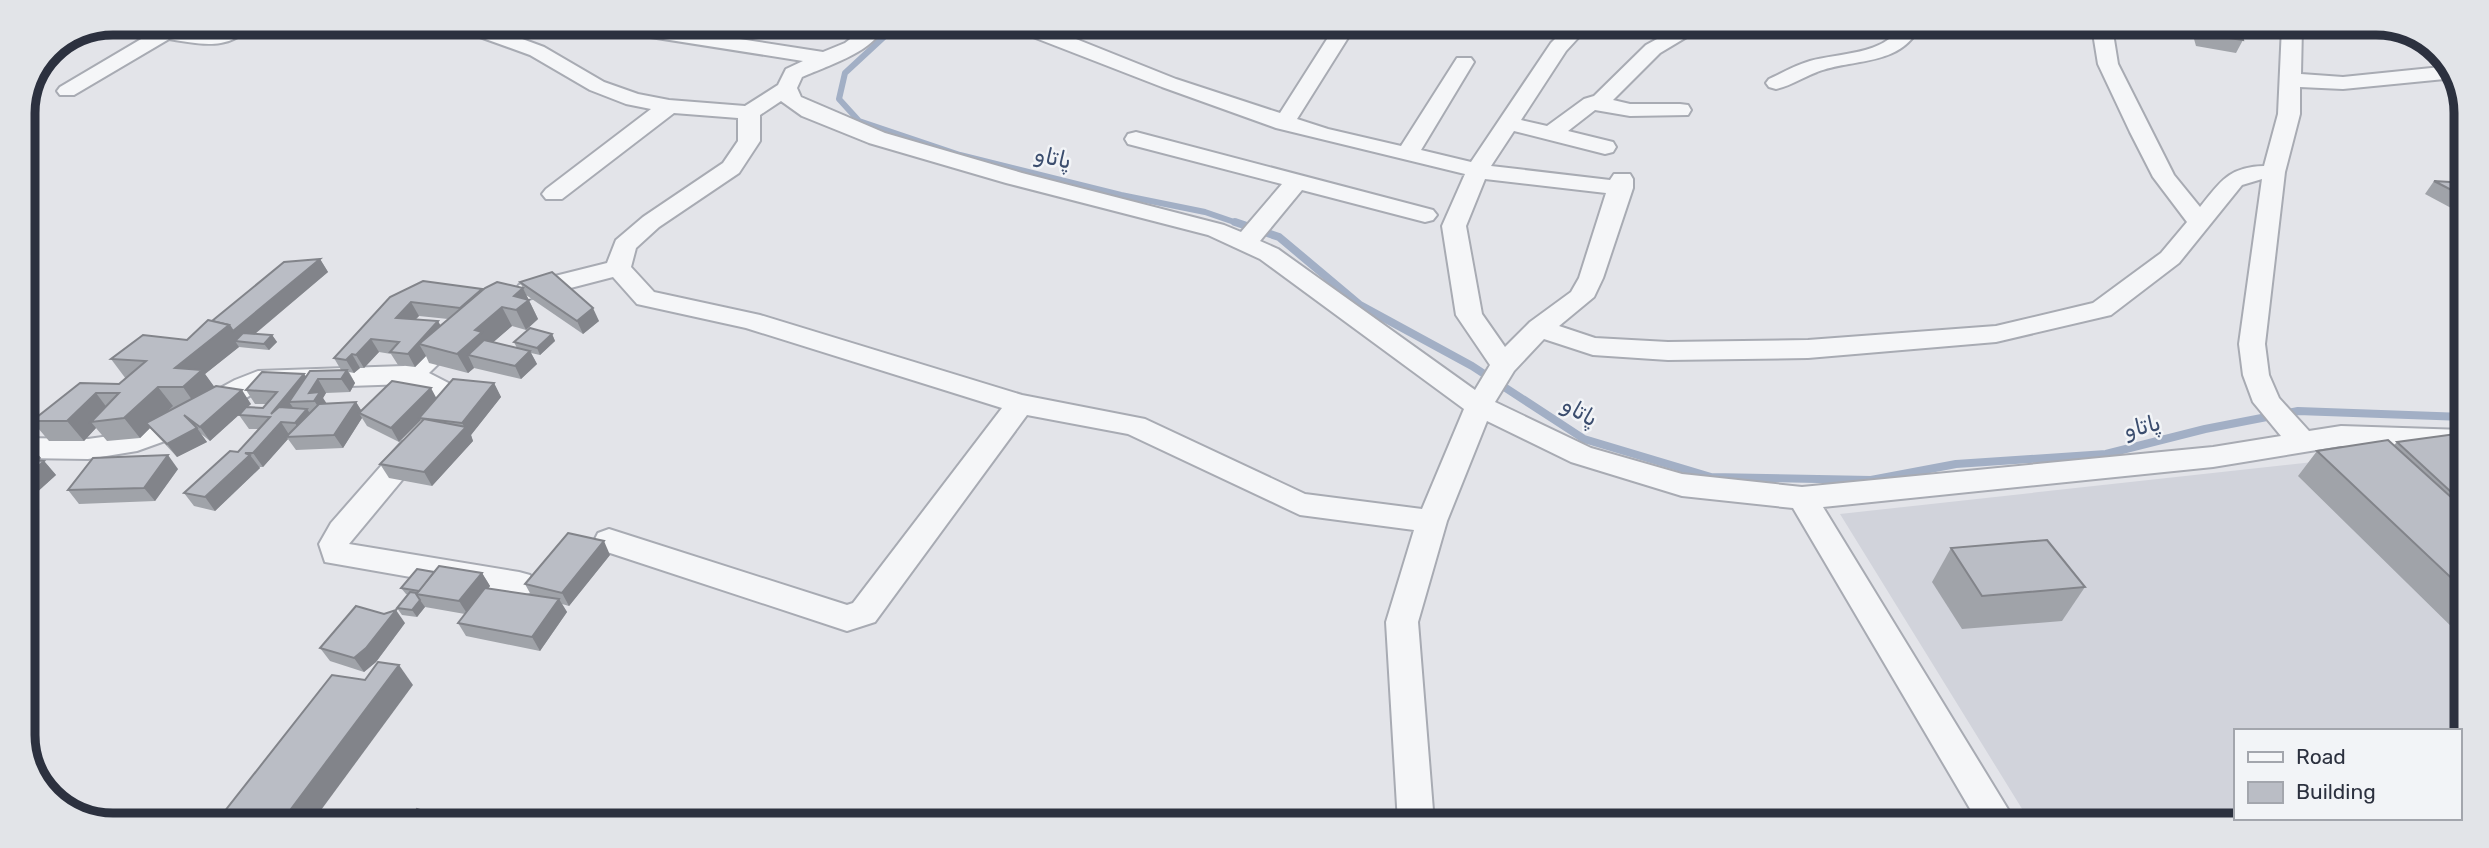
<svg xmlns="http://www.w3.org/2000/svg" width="2489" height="848" font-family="Rubik,Cairo,sans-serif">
<rect width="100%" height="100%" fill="#e3e4e9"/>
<path fill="#d1d3db" d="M2367,456L2464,458L2462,764L2459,767V731H2235V818H2397L2377,825H2032L1840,514Z"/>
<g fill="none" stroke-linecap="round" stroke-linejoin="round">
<path stroke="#a2afc5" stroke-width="6" d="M890,24L885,36L845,73L839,99L859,121L960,155L1121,195L1205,212L1240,224"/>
<path stroke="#a2afc5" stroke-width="8" d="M1235,222L1279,237L1360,305L1472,366L1584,439L1711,477L1871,480L1956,464L2106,454L2205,429L2298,411L2464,417"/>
<defs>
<g id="minor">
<path d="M113,23H145L209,34L219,32L231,23H253C231,52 200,44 169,39L74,95H60L57,91L60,87L148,35L112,28L109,24Z"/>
<path d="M450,23H479L544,47L604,82L638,94L669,100L745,106L778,85L786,69L803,61L606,30L596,24H642L823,52L845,43L862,30V24H882C882,49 822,68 802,77L797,88L801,97L885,133L1022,173L1224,225L1241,232L1282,184L1128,144L1125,139L1128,134L1136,132L1433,210L1437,215L1433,220L1425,222L1302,190L1260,241L1278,249L1475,390L1490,365L1456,315L1442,226L1465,174L1276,128L1162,87L1033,37L1019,25H1041L1176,79L1280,113L1336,25H1356L1297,119L1328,129L1401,146L1457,58H1471L1474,62L1421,150L1471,162L1551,43L1568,26H1589L1566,51L1521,120L1547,126L1584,99L1594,96L1646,45L1681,26H1705L1660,53L1613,100L1630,104H1680L1688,105L1691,110L1688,115L1630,116L1595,110L1568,131L1613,142L1616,147L1613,152L1605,154L1514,131L1491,166L1610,180L1614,174H1630L1633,179V188L1603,278L1594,297L1559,326L1595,338L1668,342L1808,340L1996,326L2093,303L2161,253L2187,222L2153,177L2130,132L2098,64L2092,27H2112L2118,64L2174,175L2200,207C2221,181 2229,167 2264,166L2278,114L2282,27H2302L2301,74L2343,77L2451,66L2455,78L2343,89L2300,87V114L2285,172L2265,344L2269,375L2279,398L2309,431L2341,426L2464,430V450L2341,446L2213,467L1823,507L2017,824H1979L1793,508L1682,496L1571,462L1487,421L1447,521L1418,622L1434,823H1398L1386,622L1414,530L1300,515L1128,434L1027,415L875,622L847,631L598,549L594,541L598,533L609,529L847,605L853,603L1002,408L746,328L637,304L613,277L528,299L519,297L515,291L519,285L607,263L616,240L643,217L723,163L738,141V118L674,113L562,199H546L542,194L546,189L651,109L626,104L590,90L530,55L452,27ZM781,101L802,116L869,143L1006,183L1208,235L1260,259L1464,409L1422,509L1305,494L1145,419L1022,395L760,315L654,292L631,267L636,248L659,227L739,173L760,141V115ZM1485,179L1606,193L1579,278L1571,292L1530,322L1505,347L1482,314L1466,226ZM2262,179L2239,344L2243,375L2253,402L2281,436L2213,447L1802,487L1682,474L1591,448L1495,402L1514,371L1544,339L1593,355L1668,360L1808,358L1996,342L2111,315L2179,263L2242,185Z"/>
<path d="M1900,26H1920C1900,67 1853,58 1817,72C1803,77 1791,86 1776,89L1769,87L1766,83L1769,79C1782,73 1796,65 1810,61C1837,53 1886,55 1900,26Z"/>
<path d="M454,328L463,330L467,336L429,373L464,391L468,398C458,414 451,427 431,422L427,415L437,401L407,384L262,389L176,437L137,451L88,459L23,458V438L88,439L131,433L169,416L235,380L258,371L404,366L445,330Z"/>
<path d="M412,439L422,442L426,449L422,456L349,544L519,572L530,575L535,584L530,593L519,596L325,562L319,544L331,523L402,442Z"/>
</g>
</defs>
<use href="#minor" stroke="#a8abb3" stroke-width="4"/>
<use href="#minor" fill="#f5f6f8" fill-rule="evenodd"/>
</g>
<g fill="#a0a3a9" fill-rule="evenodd">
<path d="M2195,27H2239L2243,40L2236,53L2196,46L2192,32Z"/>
<path d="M2387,27H2405L2442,54L2433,55Z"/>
<path d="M2434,181L2466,183L2465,210L2453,209L2425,194Z"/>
<path d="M320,259L328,272L255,334L272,335L277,342L269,350L239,347L205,374L214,387L251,404L247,407L263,408L266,404H255L246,390L304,374L306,376L341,370L334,358L390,297L483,290L523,288L538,319L526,330L512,326L493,342L517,348L514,342L552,334L555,341L540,355L531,353L537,364L521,379L474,368L468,373L429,363L426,356L415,367L398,365L391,354L379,352L364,368H360L354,373L349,372L355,383L350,392L326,393L323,398L327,404L356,402L361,410L436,398L494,383L501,397L471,435L473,441L432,486L389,478L380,464L422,422L421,420L399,442L367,426L362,418L343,448L296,450L288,439L263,467H259L260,468L215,511L194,506L184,493L238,452L258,429H249L239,415L243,411L210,441L200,433L207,442L177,457L150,428L140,438L107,441L96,428L84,441H49L32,421L80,383L119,384L126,379L111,359L187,340L212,321ZM419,316L448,319L440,325L415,320Z"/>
<path d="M520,282L599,321L583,334L526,295Z"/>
<path d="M2464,434L2462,637L2298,476L2317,451L2394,445L2397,442Z"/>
<path d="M23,444H29L41,458L38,461H44L56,475L35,494L23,493Z"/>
<path d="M178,469L155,501L79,504L68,490Z"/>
<path d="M1951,548L2085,587L2062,621L1962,629L1932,582Z"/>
<path d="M610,555L569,606L562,604L567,612L540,651L466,636L458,623L465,614L425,607L417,617L402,615L397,608L408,595L406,594L401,588L434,572L482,573L490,586L488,589L531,595L525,584Z"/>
<path d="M405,623L376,662L364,672L330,661L320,648Z"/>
</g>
<g fill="#82848a">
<path d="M2437,50L2442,54L2433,55Z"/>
<path d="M320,259L328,272L245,342L235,341L239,347L205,374L216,389L197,407L183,387L175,368L229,325Z"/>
<path d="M523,288L538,319L526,330L516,310L514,296Z"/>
<path d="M411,302L419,316L403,332L396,318Z"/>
<path d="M502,307L512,326L489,346L468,355L474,368L468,373L457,354L475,330Z"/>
<path d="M593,308L599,321L583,334L577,321Z"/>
<path d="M438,321L446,335L419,344L426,356L415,367L408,354Z"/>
<path d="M552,334L555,341L540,355L537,348Z"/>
<path d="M272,335L277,342L269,350L264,344Z"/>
<path d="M371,339L379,352L364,368L356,355Z"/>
<path d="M530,351L537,364L521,379L515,366Z"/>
<path d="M352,354L360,368L354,373L346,360Z"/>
<path d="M347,370L355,383L350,392L341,379Z"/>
<path d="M304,374L313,387L318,379L326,393L323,398L328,406L323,414L309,393L289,402L295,410L281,422L290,436L286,437L288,439L263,467L253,453L271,414Z"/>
<path d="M494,383L501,397L471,435L473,441L432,486L424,472L465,428L462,423Z"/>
<path d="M158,387L173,406L151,427L146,423L150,428L140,438L124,418Z"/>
<path d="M431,388L438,401L419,418L421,420L399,442L391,428Z"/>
<path d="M242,390L251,404L210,441L200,427Z"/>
<path d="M96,393L111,413L91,422L96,428L84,441L67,421Z"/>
<path d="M356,402L364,415L359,413L362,418L343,448L334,435Z"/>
<path d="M307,409L316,422L304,437L295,423Z"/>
<path d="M197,428L207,442L177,457L167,444Z"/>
<path d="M29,444L41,458L27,471L23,467V450Z"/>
<path d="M168,455L178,469L155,501L144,488Z"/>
<path d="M250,455L260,468L215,511L205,497Z"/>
<path d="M44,461L56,475L35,494L23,481Z"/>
<path d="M604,541L610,555L569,606L562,593Z"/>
<path d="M482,573L490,586L468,615L459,601Z"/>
<path d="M559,599L567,612L540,651L532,637Z"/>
<path d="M420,600L425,607L417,617L412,610Z"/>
<path d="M396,610L405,623L376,662L364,672L354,658Z"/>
<path d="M399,665L413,685L313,821H282Z"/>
</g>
<g fill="#babdc5" stroke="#82848a" stroke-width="2">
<path d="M2200,27H2239L2243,40L2202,34Z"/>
<path d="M2434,181L2466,183L2465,196H2463Z"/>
<path d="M320,259L233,331L229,325L212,321L284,262Z"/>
<path d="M552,272L593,308L577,321L520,282Z"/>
<path d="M423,281L482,289L460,308L411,302L396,318L438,321L408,354L390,352L399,342L371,339L356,355L352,354L346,360L334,358L390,297Z"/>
<path d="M497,282L523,288L514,296L529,300L516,310L502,307L475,330L482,332L457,354L419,344L485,288Z"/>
<path d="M208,320L229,325L175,368L202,370L183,387H158L124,418L91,422L119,393H96L67,421H32L80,383L119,384L146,361L111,359L143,335L187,340Z"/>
<path d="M530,328L552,334L537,348L514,342Z"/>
<path d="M243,333L272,335L264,344L235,341Z"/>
<path d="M484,340L530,351L515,366L468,355Z"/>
<path d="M347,370L341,379H318L309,393L320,392L314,401L289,402L310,371Z"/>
<path d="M262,372L304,374L271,414L279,407L307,409L295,423L281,422L253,453H245L250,455L205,497L184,493L230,451L238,452L270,417L239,415L246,407L263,408L277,392L246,390Z"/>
<path d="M453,379L494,383L462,423L419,418Z"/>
<path d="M392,381L431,388L391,428L359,413Z"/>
<path d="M216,386L242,390L200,427L184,415L197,428L167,444L146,423Z"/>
<path d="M356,402L334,435L286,437L319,404Z"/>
<path d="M424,419L466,427L424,472L380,464Z"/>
<path d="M2463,433L2464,434L2463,503L2397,442Z"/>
<path d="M2388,440L2463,508V589L2317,451Z"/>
<path d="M23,444H29L23,450Z"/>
<path d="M168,455L144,488L68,490L93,458Z"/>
<path d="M23,459L44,461L23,481Z"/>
<path d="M568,533L604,541L562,593L525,584Z"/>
<path d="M2047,540L2085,587L1982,596L1951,548Z"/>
<path d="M439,566L482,573L459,601L416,594Z"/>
<path d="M417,569L434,572L419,591L401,588Z"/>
<path d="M485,588L559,599L532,637L458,623Z"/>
<path d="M410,592L417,593L416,594L420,600L412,610L397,608Z"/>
<path d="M356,606L384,614L396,610L366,648L354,658L320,648Z"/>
<path d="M378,662L399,665L282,821H217L332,675L365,680Z"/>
<path d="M417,809L454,821H407Z"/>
</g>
<g text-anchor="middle" stroke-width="5" stroke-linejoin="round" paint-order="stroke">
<g font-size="23" font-style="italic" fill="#3b4d6e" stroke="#f2f4f7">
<text transform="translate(1053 157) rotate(13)" y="8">پاتاو</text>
<text transform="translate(1580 411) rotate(30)" y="8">پاتاو</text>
<text transform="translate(2142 426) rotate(-13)" y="8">پاتاو</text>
</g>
</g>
<path d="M0 0H2489V848H0ZM113 35H2376A78 78 0 0 1 2454 113V735A78 78 0 0 1 2376 813H113A78 78 0 0 1 35 735V113A78 78 0 0 1 113 35Z" fill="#e2e4e8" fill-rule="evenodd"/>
<path fill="none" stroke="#2c313f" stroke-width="9" d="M113 35H2376A78 78 0 0 1 2454 113V735A78 78 0 0 1 2376 813H113A78 78 0 0 1 35 735V113A78 78 0 0 1 113 35Z"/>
<rect x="2234" y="729" width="228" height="91" fill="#f2f4f7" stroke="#a3a6ad" stroke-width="2"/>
<rect x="2248" y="752" width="35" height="10" fill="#f5f6f8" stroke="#a3a6ad" stroke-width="2"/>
<text x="2296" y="764" font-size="21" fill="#2c313f">Road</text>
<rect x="2248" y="782" width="35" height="21" fill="#babdc5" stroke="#a3a6ad" stroke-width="2"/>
<text x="2296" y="799" font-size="21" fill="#2c313f">Building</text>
</svg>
